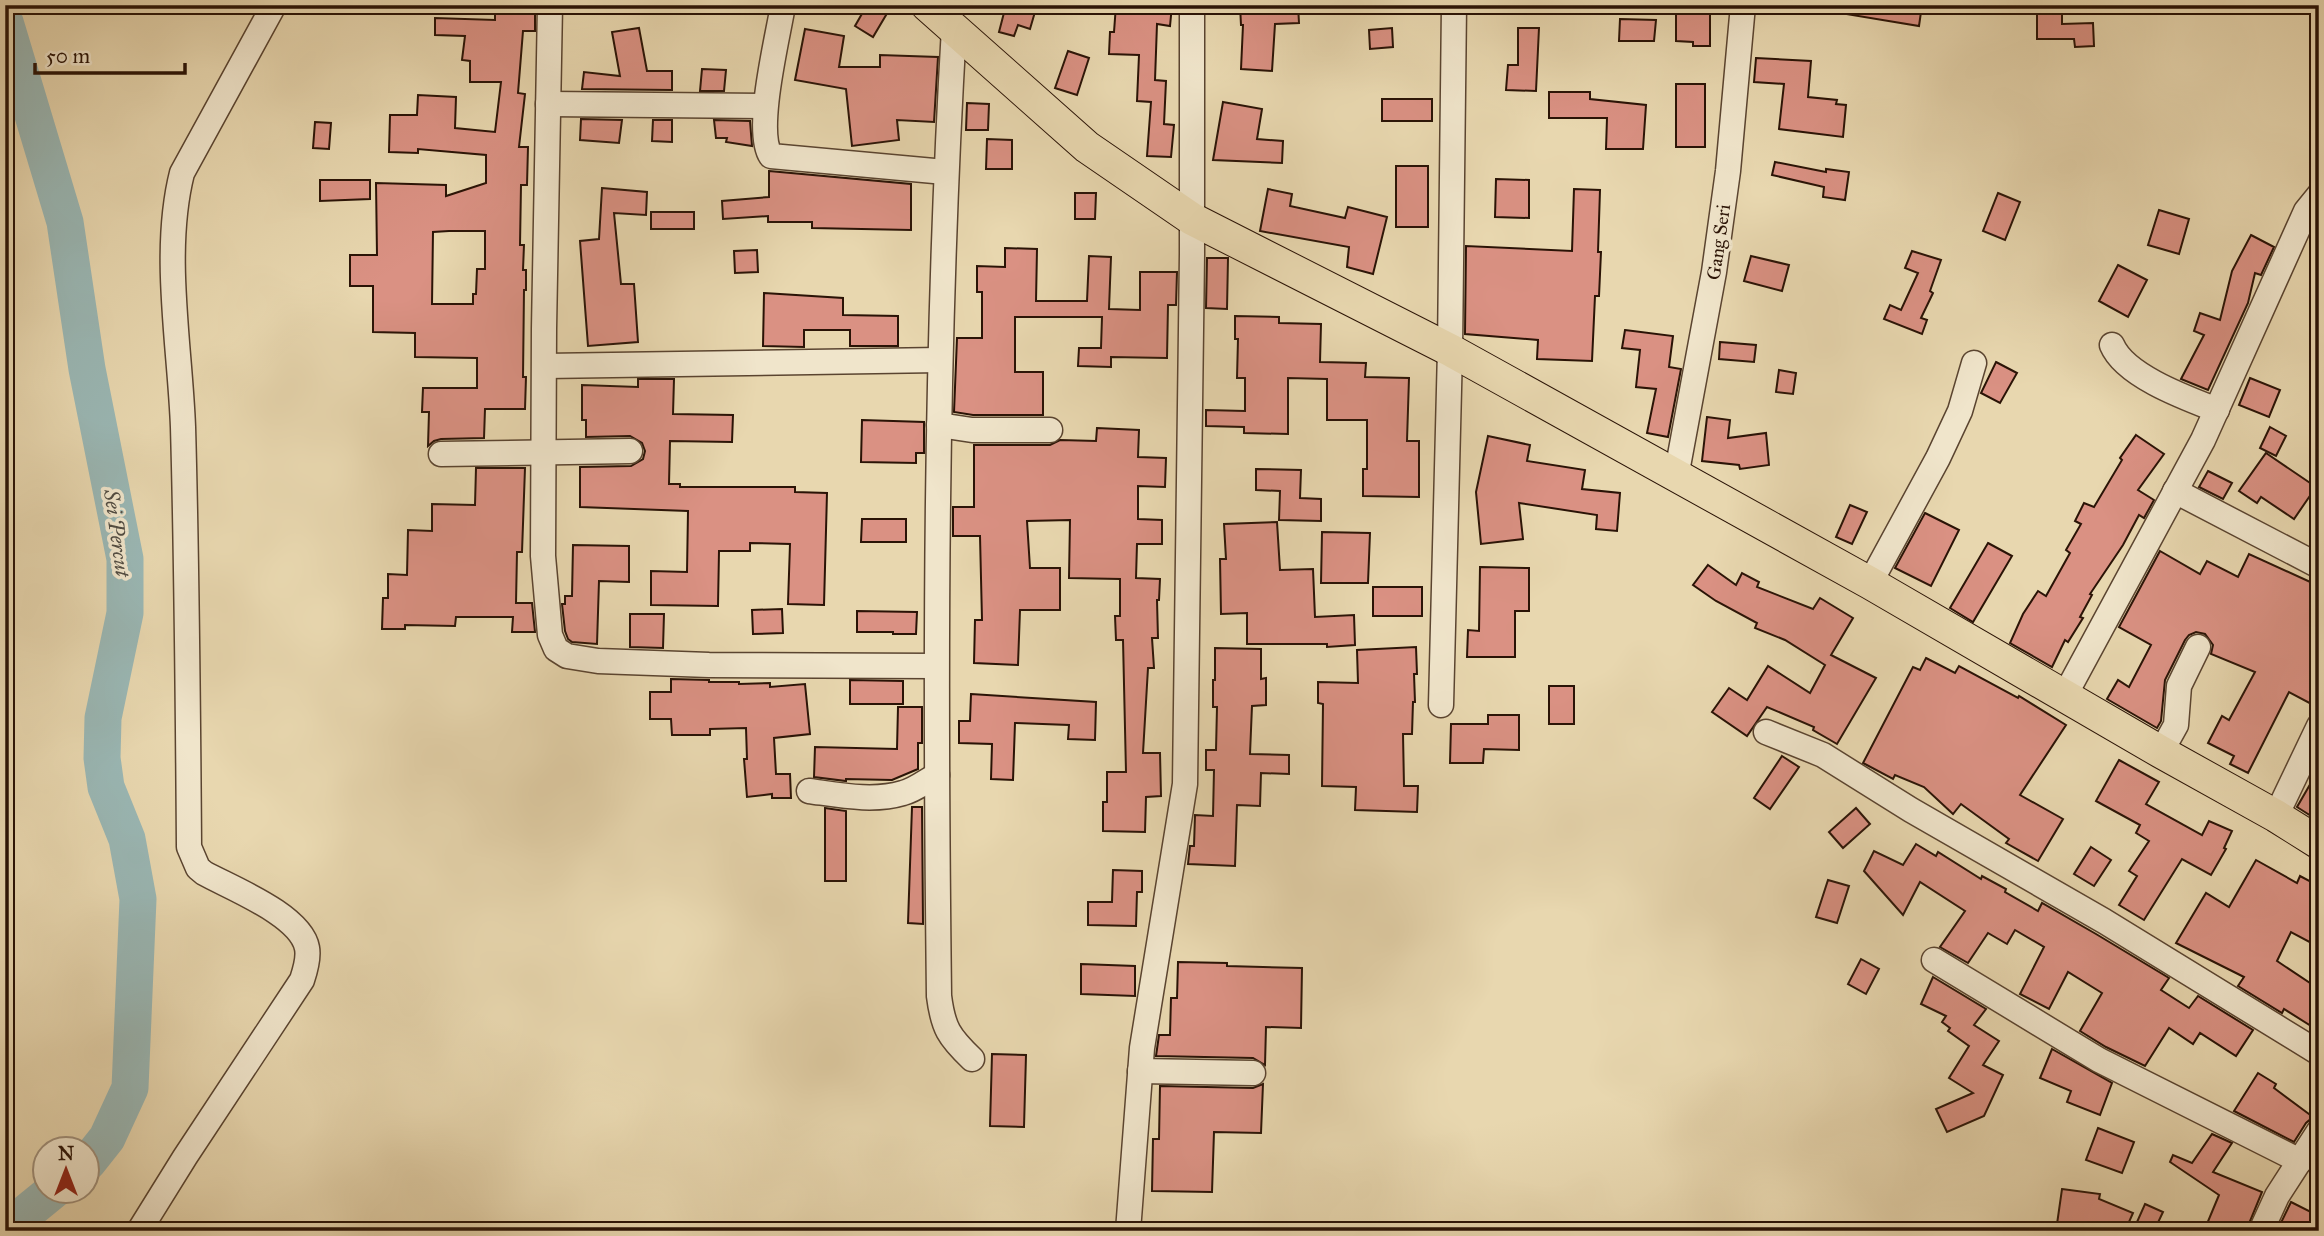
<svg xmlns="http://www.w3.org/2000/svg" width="2324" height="1236" font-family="'IM FELL Great Primer',serif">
<rect width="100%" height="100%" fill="#e8d7af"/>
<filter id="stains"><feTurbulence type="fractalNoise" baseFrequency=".00286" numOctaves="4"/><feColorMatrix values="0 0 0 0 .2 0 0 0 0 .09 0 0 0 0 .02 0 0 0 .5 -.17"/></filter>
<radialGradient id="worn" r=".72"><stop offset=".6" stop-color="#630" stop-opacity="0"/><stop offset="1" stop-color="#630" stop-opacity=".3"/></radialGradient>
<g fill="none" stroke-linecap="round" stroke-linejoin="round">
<g stroke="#9ab7b4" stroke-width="37">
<path d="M5,22L65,222L87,369L125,559V613L103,718L102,758L106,787L127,839L138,899L130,1088L107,1138L88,1162"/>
<path d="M5,1230L54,1190"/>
</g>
</g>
<g fill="#da9183" stroke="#2a1306" stroke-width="2" fill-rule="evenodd">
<path d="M867,5H892L873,37L855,26Z"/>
<path d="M1006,5H1037L1030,29L1018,25L1014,36L999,32Z"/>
<path d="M1116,5H1172L1170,26L1157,24L1155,80L1166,81L1164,124L1174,125L1171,157L1147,156L1151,102L1137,101L1139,55L1109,54L1110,32H1114Z"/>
<path d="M1240,5H1298L1299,23L1275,24L1272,71L1241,69L1243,25H1241Z"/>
<path d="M1676,5H1710V46H1693V42L1676,41Z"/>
<path d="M1847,5H1922L1919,26L1846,14Z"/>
<path d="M2037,9H2062V24L2093,23L2094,46L2075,47L2074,39H2037Z"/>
<path d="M495,13H535V31H523L518,93L525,94L519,147H528L527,185H521L520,245H524L523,270H526V290H524L523,377H526L525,409H485L484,438L441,439L434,441L428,446L429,412H422L423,388H477V358L415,357V333L373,332V286H350V255H377L376,183L446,185V196L486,183V155L418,149V153L389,152L390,115H417L418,95L456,97L455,128L495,132L501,82H470V61L462,60L465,36L435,35V18L495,20ZM449,231H485V269H477L476,294H473V304H432L433,232Z"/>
<path d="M1620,19L1656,20L1654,41H1619Z"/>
<path d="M639,28L647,71H672V90L582,89L584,72L620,76L612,32Z"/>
<path d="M1392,28L1393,47L1370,49L1369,30Z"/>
<path d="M1518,28H1539L1536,91L1506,90L1508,65H1518Z"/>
<path d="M805,29L844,36L839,67H880V55L938,57L934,122L897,120L899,140L852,146L846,89L795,80Z"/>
<path d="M1068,51L1089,58L1077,95L1055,88Z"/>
<path d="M1756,58L1811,61L1808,97L1837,100L1836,104L1846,105L1843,137L1779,129L1784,84L1754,82Z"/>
<path d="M702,69L726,70L724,91H700Z"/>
<rect x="1676" y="84" width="29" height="63"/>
<path d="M1549,92H1590V99L1646,105L1643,149H1606L1607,118H1549Z"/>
<rect x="1382" y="99" width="50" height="22"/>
<path d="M1223,102L1262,109L1257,139L1283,141L1282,163L1213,160Z"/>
<path d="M967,103L989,104L988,130H966Z"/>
<path d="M581,119L622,120L619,143L580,140Z"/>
<path d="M653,120H672V142L652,141Z"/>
<path d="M714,120L750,121L752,146L726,142L727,138H716Z"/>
<path d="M315,122L331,123L329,149L313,148Z"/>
<path d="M987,139L1012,140V169H986Z"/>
<path d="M1775,162L1826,172V169L1849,172L1845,200L1823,197L1824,187L1772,175Z"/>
<rect x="1396" y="166" width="32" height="61"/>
<path d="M769,171L911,184V230L812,228V222H768V216L723,219L722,201L769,197Z"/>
<path d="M1496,179L1529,180V218L1495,217Z"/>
<path d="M320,180H370V199L320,201Z"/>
<path d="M602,188L647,192L646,215L614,213L621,284H634L638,342L588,346L580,241L599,239Z"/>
<path d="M1268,189L1292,194L1290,206L1345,218L1348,207L1387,217L1373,274L1347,267L1349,247L1260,231Z"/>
<path d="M1574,189L1600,190L1598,252H1601L1599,296H1595L1592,361L1537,359L1538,340L1465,334L1466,246L1572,251Z"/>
<path d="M1075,193H1096L1095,219H1075Z"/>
<path d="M1998,193L2020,202L2005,240L1983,231Z"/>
<path d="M2159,210L2189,219L2179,254L2148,245Z"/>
<rect x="651" y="212" width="43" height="17"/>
<path d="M2251,235L2274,247L2261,275L2255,273L2248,303L2208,390L2181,379L2204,335L2194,331L2200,313L2220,320L2232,271Z"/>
<path d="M1005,248L1037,249L1036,301H1087L1089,256L1111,257L1109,309L1140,310V272H1177L1176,305H1168L1167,358L1111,357V367L1078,366L1079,348H1101L1102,317H1015V372H1043V415H973L954,412L957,338H982V292H977V266L1005,267Z"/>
<path d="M757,250L758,272L735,273L734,251Z"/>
<path d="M1912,251L1941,260L1930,291L1933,293L1921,318L1927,320L1922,334L1884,319L1890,305L1901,310L1918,273L1905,268Z"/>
<path d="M1751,256L1789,265L1782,291L1744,281Z"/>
<path d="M1207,258H1228L1227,309L1206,308Z"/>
<path d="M2118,265L2147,280L2128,317L2099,301Z"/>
<path d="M764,293L843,298V315L898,316V346H850V330H804V347L763,346Z"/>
<path d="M1235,316L1279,317V323L1321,324L1320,362L1366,363L1365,377L1409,378L1407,441H1419V497L1363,496V469H1367V420H1327V379L1288,378V434L1244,433V427L1206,426V410L1245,411V378H1237L1238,339H1235Z"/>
<path d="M1625,330L1673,336L1669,367L1681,369L1668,437L1647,433L1656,389L1636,387L1640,350L1622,348Z"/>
<path d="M1720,342L1756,345L1754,362L1719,359Z"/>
<path d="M1996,362L2017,373L2000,403L1981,393Z"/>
<path d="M1779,370L1796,373L1793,394L1776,392Z"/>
<path d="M2250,378L2280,390L2269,417L2239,405Z"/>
<path d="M638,379H674L673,414L733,415L732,442L670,441L669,484H680V487H795V492L827,493L824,605L788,604L790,544L750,543V551H719L718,606L651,605V571L687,572L688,511L580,507V467L631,466L643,459L645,451L642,443L630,436L586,437V420H582V385L638,387Z"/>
<path d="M1707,417L1730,420L1728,438L1766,433L1769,465L1740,469L1739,465L1702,461Z"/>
<path d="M862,420L924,422V453H916V463L861,462Z"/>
<path d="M2270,427L2286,436L2276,456L2260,448Z"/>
<path d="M1097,428L1139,430L1138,457L1166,458L1165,487L1138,486V519L1162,520V544H1137L1136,578L1160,579L1159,600H1157L1158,638H1152L1154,668H1148L1143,753H1160L1161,796L1146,797L1145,832L1103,831V802H1107V772H1126L1123,640H1116L1115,616H1120V579L1069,578L1070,520L1027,521L1030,568H1060V610H1020L1018,665L974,663L975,620H982L980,536H953V507H974V445H1050L1060,440L1096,441Z"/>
<path d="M2136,435L2164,454L2138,490L2154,500L2144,518L2139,515L2123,545L2090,594L2092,595L2080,617L2083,618L2068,642L2065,640L2052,667L2010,643L2023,614L2038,591L2046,596L2070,553L2066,550L2081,524L2075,521L2084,503L2094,507L2122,460L2120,458Z"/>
<path d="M1488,436L1530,445L1527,461L1585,470L1582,489L1620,493L1617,531L1596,529L1597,515L1519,503L1523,539L1481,544L1476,492Z"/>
<path d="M2266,453L2316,487L2294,519L2261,497L2257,503L2239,491Z"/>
<path d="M476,468H525L522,552H517L516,603H532L535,632H512L513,617H456L455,626L405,625V629H382L383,598H388V574L407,575L408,530L432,531V504L475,505Z"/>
<path d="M1256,469L1301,470L1300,498L1321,499V521L1279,520L1280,491L1256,490Z"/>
<path d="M2208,471L2232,483L2223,499L2199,487Z"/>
<path d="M1850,505L1867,512L1852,544L1836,537Z"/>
<path d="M1925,513L1959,530L1931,586L1895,568Z"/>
<path d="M862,519H906V542H861Z"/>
<path d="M1277,522L1280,570L1313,569L1315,617L1354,615L1355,645L1327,647V644H1247V613L1221,614L1220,559H1226L1224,524Z"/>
<path d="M1322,532L1370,533L1368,583H1321Z"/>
<path d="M1988,543L2012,556L1973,622L1950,608Z"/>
<path d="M573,545L629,546V582L599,581L597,644L572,642L568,639L565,631L562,604H565V596H572Z"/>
<path d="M2160,551L2200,574L2207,561L2238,577L2249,554L2319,586V708L2289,692L2248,773L2230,764L2234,756L2208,743L2222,716L2229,720L2255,672L2211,654L2213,645L2205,634L2196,632L2189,635L2185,640L2165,680L2161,721L2157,728L2107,699L2118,680L2129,687L2151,645L2119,627Z"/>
<path d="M1708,565L1736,585L1742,573L1759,582L1757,587L1813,609L1820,598L1853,618L1831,655L1876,678L1837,744L1813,730L1814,727L1767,707L1747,736L1712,712L1729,688L1747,700L1768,666L1810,693L1825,665L1785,640L1755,628L1757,623L1716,601L1693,585Z"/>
<path d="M1480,567L1529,568V611H1515V657H1467L1468,630L1479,631Z"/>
<rect x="1373" y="587" width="49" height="29"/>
<path d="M782,609L783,633L753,634L752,610Z"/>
<path d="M857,611L917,612L916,634H893V632H857Z"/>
<path d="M630,614H664L663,648L630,647Z"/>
<path d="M1416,647L1417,674H1414L1415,702H1413L1412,734H1403L1404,786H1418L1417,812L1355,810L1356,787L1322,786L1323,704L1318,703V682L1358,683L1357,650Z"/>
<path d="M1215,648L1261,649V679L1266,678V705L1252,706L1250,754L1289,755V774L1261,773L1260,806L1237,805L1235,866L1188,864L1190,846H1194L1195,815L1213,816L1214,770H1206V750H1216L1217,707H1213V680H1215Z"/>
<path d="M1926,658L1955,673L1959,666L2018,698L2019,696L2066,725L2020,795L2063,819L2038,861L2006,843L2009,839L1961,804L1953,814L1924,787L1895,775L1893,779L1863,763L1913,667L1920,670Z"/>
<path d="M671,679L709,680V682H739V684L770,683V687L805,684L810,734L774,738L776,774H790L791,798H772V794L747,797L744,759H747L746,728L710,729V735H672L671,719H650V692H671Z"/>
<path d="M850,680L903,681V704H850Z"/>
<rect x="1549" y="686" width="25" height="38"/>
<path d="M971,694L1096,702L1095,740L1068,739L1069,725L1015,723L1013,780L991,779L992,744L959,743V721H970Z"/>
<path d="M898,707H922V743H918V769L892,780L846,779V781L814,777L815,747L897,749Z"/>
<path d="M1488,715H1519V750L1484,749L1483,763H1450L1451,724H1488Z"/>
<path d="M1782,756L1799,767L1770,809L1754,798Z"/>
<path d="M2119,760L2159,782L2146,804L2202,835L2209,821L2232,831L2224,848L2226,849L2211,875L2182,859L2144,920L2119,905L2137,876L2129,871L2149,841L2136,833L2140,825L2096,801Z"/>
<path d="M2319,769V821L2297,807Z"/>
<path d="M912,807H922L923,924L908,923Z"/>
<path d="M825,808L846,811V881H825Z"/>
<path d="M1856,808L1870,824L1843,848L1829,832Z"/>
<path d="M1916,844L1936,856L1938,852L1981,879L1982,876L2006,889L2005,892L2038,911L2042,903L2096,934L2169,978L2161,990L2189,1008L2198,996L2253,1030L2236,1056L2200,1033L2193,1044L2169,1028L2145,1066L2106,1047L2080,1031L2102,993L2068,972L2049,1009L2020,994L2044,947L2015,930L2007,944L1988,933L1968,963L1940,947L1965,911L1920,882L1903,915L1864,871L1874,851L1903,865Z"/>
<path d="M2091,847L2111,860L2094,886L2074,874Z"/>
<path d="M2256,860L2297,883L2300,876L2319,886V947L2291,932L2277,961L2319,989V1031L2284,1009L2282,1013L2238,986L2244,977L2176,943L2206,893L2229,907Z"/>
<path d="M1113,870L1142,871V892H1137L1136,926L1088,925V902H1112Z"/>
<path d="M1828,880L1849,886L1837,923L1816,917Z"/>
<path d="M1861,959L1879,969L1866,994L1848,984Z"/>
<path d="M1178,962L1227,963V966L1302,968L1301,1028L1266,1027L1265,1065L1253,1058L1156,1056L1159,1035H1170L1171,998H1177Z"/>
<path d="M1081,964L1135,966V996L1081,994Z"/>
<path d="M1933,977L1986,1009L1974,1025L1999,1041L1983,1065L2003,1075L1984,1116L1947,1132L1936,1109L1973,1093L1949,1078L1969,1046L1948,1031L1950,1028L1942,1022L1946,1016L1921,1004Z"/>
<path d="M2052,1049L2112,1083L2100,1115L2067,1102L2071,1091L2040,1078Z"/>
<path d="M992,1054L1026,1055L1024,1127L990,1126Z"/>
<path d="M2258,1073L2276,1084L2274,1088L2313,1117L2306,1123L2294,1142L2234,1111Z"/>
<path d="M1263,1084L1261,1133L1214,1132L1212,1192L1152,1191L1153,1139H1159L1160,1086L1253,1088Z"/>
<path d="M2098,1128L2134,1142L2122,1173L2086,1160Z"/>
<path d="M2212,1134L2232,1143L2213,1172L2262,1192L2246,1231H2204L2219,1195L2170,1162L2173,1155L2192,1163Z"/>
<path d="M2062,1189L2100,1194L2099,1199L2133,1213L2125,1231H2056Z"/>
<path d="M2291,1202L2319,1216V1231H2277Z"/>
<path d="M2145,1204L2163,1212L2154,1231H2133Z"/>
</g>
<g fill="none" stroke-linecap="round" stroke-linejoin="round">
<defs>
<g id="minor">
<path d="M550,5L544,329L543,556L550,635L556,649L567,656L598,661L709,665L936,666"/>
<path d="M783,5C778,37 754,131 771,156L945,172"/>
<path d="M954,28C935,350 935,673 939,996C943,1028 949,1037 972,1059"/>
<path d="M548,104L765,106"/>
<path d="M2112,345C2125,376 2186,398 2217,410"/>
<path d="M545,366L940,360"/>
<path d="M939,425L972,430H1050"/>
<path d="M441,454L630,451"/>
<path d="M1676,477L1714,272L1728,171L1743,5"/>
<path d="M2175,491L2319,566"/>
<path d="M1870,583L1938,458L1960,411L1974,363"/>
<path d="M2064,697L2203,440L2306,211L2319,195"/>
<path d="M1441,705L1450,350L1454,5"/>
<path d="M1766,732L1823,755L1911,810L2104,921L2319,1053"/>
<path d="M2161,752L2176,725L2179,686L2198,647"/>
<path d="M809,791C839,795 873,802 903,793C915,790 926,781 937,775"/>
<path d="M2276,816L2319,726"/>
<path d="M1934,960L2099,1060L2300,1161"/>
<path d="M1140,1071L1253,1073"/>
<path d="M139,1231L185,1157L302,980C305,971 309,958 307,948C301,915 231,888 204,873L198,868L189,847C188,707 187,567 183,427C180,346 162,252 182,173L274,5"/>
<path d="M1128,1231L1142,1048L1185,784L1192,254V5"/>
<path d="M2261,1231L2277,1196L2319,1131"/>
</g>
<path id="major" d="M927,5L1087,147L1192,219L1450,350L1870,583L2161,752L2276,816L2319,843"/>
</defs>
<use href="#minor" stroke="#5a4430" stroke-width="27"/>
<use href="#major" stroke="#2a1306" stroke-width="34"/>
<use href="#minor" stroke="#f0e5cb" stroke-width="24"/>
<use href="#major" stroke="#e8d7af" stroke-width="32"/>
</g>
<g text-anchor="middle" stroke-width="7" stroke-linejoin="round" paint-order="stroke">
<g font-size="19" fill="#2a1306" stroke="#f0e5cb">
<text transform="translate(1718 242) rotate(-82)" y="7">Gang Seri</text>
</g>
<g font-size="21" font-style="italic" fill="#514c43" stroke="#f0e5cb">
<text transform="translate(117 533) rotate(82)" y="7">Sei Percut</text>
</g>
</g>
<rect width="2324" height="1236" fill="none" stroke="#e8d7af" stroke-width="28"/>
<rect x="7" y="7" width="2310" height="1222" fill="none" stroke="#2a1306" stroke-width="3.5"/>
<rect x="14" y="14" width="2296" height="1208" fill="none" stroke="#2a1306" stroke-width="2"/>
<g transform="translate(66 1170)"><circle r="33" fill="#f0e5cb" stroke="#a1917c" stroke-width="2"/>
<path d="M0-5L12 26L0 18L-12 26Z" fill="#8f2418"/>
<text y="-10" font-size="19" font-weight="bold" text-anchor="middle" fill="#2a1306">N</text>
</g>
<path d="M35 63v10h150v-10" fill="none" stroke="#2a1306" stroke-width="3.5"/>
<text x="46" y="63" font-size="21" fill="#2a1306" stroke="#f0e5cb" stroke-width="5" paint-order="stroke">50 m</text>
<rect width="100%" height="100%" filter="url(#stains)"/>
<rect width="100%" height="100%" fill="url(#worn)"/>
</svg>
